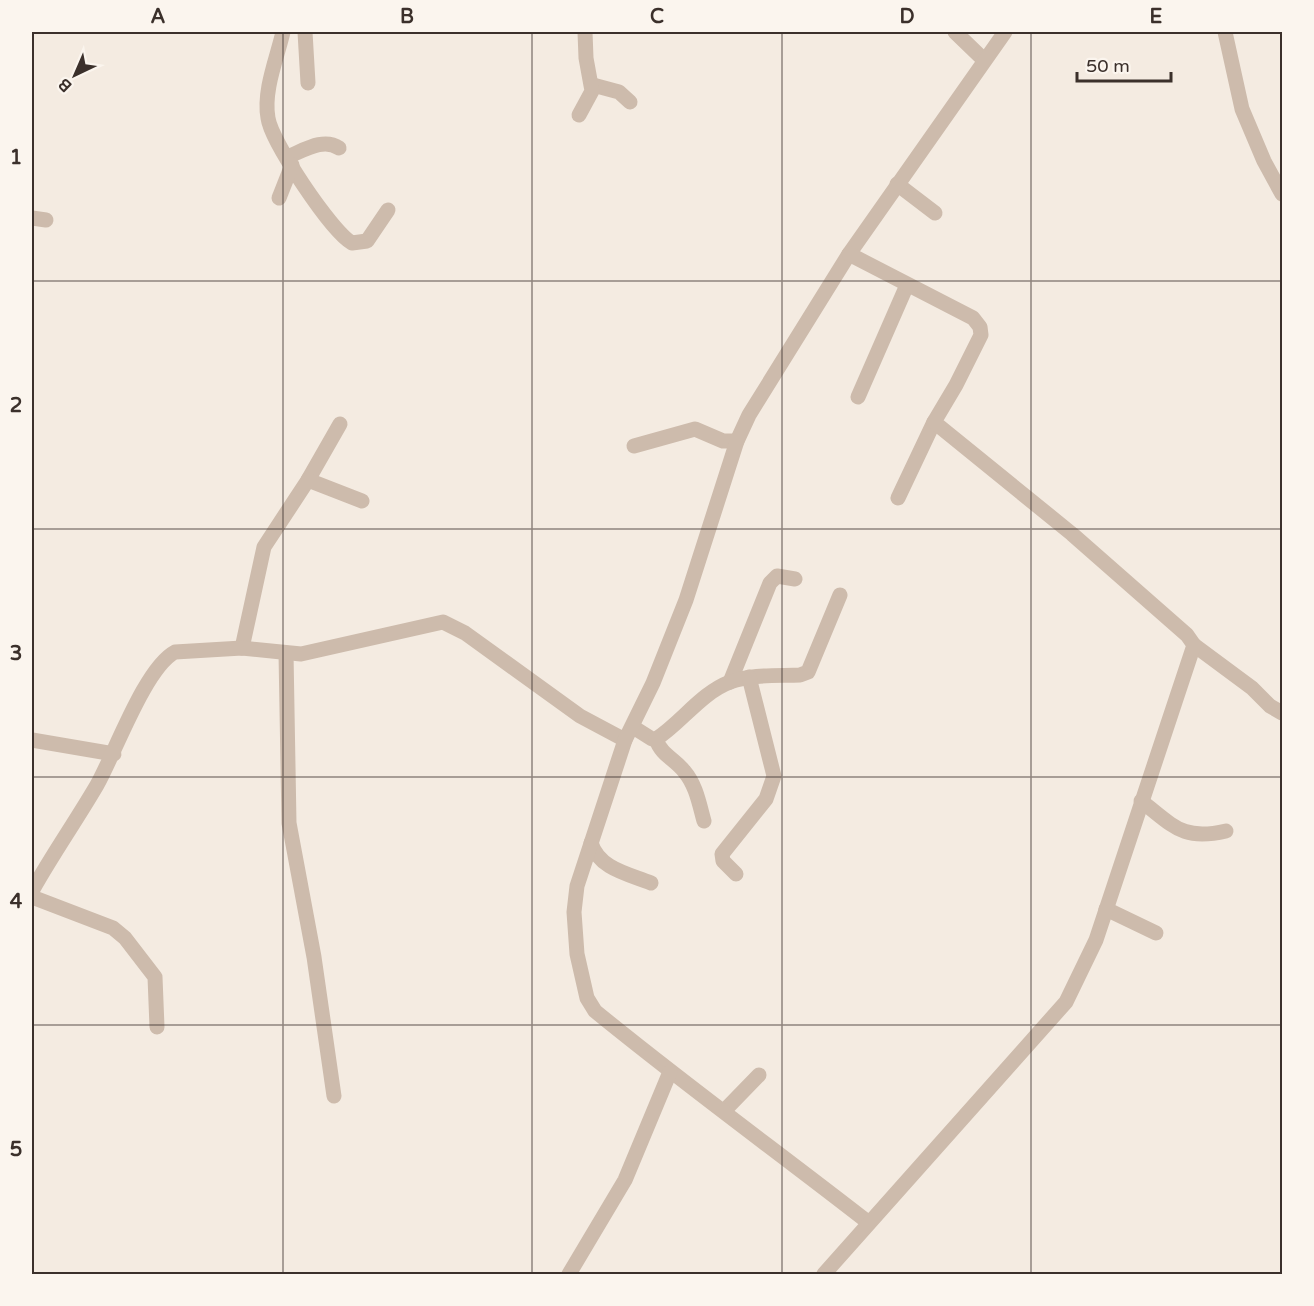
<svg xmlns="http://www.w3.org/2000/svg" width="1314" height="1306" font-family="'Varela Round',sans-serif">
<rect width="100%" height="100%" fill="#f4ebe1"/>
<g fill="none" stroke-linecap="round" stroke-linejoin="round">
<g stroke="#cdbbac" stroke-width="15">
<path d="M283,32C277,58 263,91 268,118C271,141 331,231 352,243L367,241L388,210"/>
<path d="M305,32L308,83"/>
<path d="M955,32L984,60"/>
<path d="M1225,32L1242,109L1264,161L1282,194"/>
<path d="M593,85L619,92L630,102"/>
<path d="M579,115L592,91L586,58L585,32"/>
<path d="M287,157C303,151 323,137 339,148"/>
<path d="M897,184L935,213"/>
<path d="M279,198L292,165"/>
<path d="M32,218L46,220"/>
<path d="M858,397L907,285"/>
<path d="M634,446L695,429L723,441H737"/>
<path d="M308,480L340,424"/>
<path d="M898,498L934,422"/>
<path d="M1194,645L1252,688L1270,706L1282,713"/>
<path d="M242,648L264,547L308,480L362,501"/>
<path d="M286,653L289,823L314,957L334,1096"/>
<path d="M730,682L770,583L777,576L795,579"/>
<path d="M633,727L652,739H656C681,723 701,693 730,682C752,674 778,676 800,675L808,672L840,595"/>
<path d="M656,739C661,755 675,759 684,771C696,785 699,803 704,821"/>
<path d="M32,740L114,754"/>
<path d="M1141,801C1174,826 1182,841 1226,831"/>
<path d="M591,843C599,869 629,874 651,883"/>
<path d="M736,874L723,861L722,854L766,799L774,776L749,677"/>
<path d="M32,891C52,855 76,821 97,785C115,753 145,668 175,652L242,648L301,654L443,622L465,633L580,716L625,740"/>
<path d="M32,897L113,928L125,938L155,977L157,1027"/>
<path d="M1106,909L1156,933"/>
<path d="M724,1111L759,1075"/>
<path d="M869,1223C778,1152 684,1084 595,1011L587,998L577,954L574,912L577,886L625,740L653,683L686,600L737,441L749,415L849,254L1005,32"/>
<path d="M569,1274L625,1180L670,1072"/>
<path d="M824,1274L1066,1002L1096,940L1194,645L1187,635L1072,534L934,422L956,385L981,335L980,327L973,318L849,254"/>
</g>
</g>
<path fill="none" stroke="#3b302b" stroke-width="1.5" stroke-opacity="0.55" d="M283,32V1274M532,32V1274M782,32V1274M1031,32V1274M32,281H1282M32,529H1282M32,777H1282M32,1025H1282"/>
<rect width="1314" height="1306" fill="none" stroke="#fbf5ee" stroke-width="66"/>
<g transform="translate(75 75) rotate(224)" stroke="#fbf5ee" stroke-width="4.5" paint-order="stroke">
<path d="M0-4.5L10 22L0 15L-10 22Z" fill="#3b302b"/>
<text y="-9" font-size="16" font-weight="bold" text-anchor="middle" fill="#3b302b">B</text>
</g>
<path d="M1077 72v9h94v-9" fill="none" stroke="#3b302b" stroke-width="3"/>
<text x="1086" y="72" font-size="18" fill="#3b302b" stroke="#fbf5ee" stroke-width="4.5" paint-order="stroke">50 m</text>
<rect x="33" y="33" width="1248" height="1240" fill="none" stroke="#3b302b" stroke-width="2"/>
<g font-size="20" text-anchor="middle" font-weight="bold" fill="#3b302b">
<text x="158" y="23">A</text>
<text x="407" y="23">B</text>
<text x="657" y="23">C</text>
<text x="907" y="23">D</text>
<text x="1156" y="23">E</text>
<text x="16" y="164">1</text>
<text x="16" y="412">2</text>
<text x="16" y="660">3</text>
<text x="16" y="908">4</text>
<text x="16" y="1156">5</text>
</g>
</svg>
